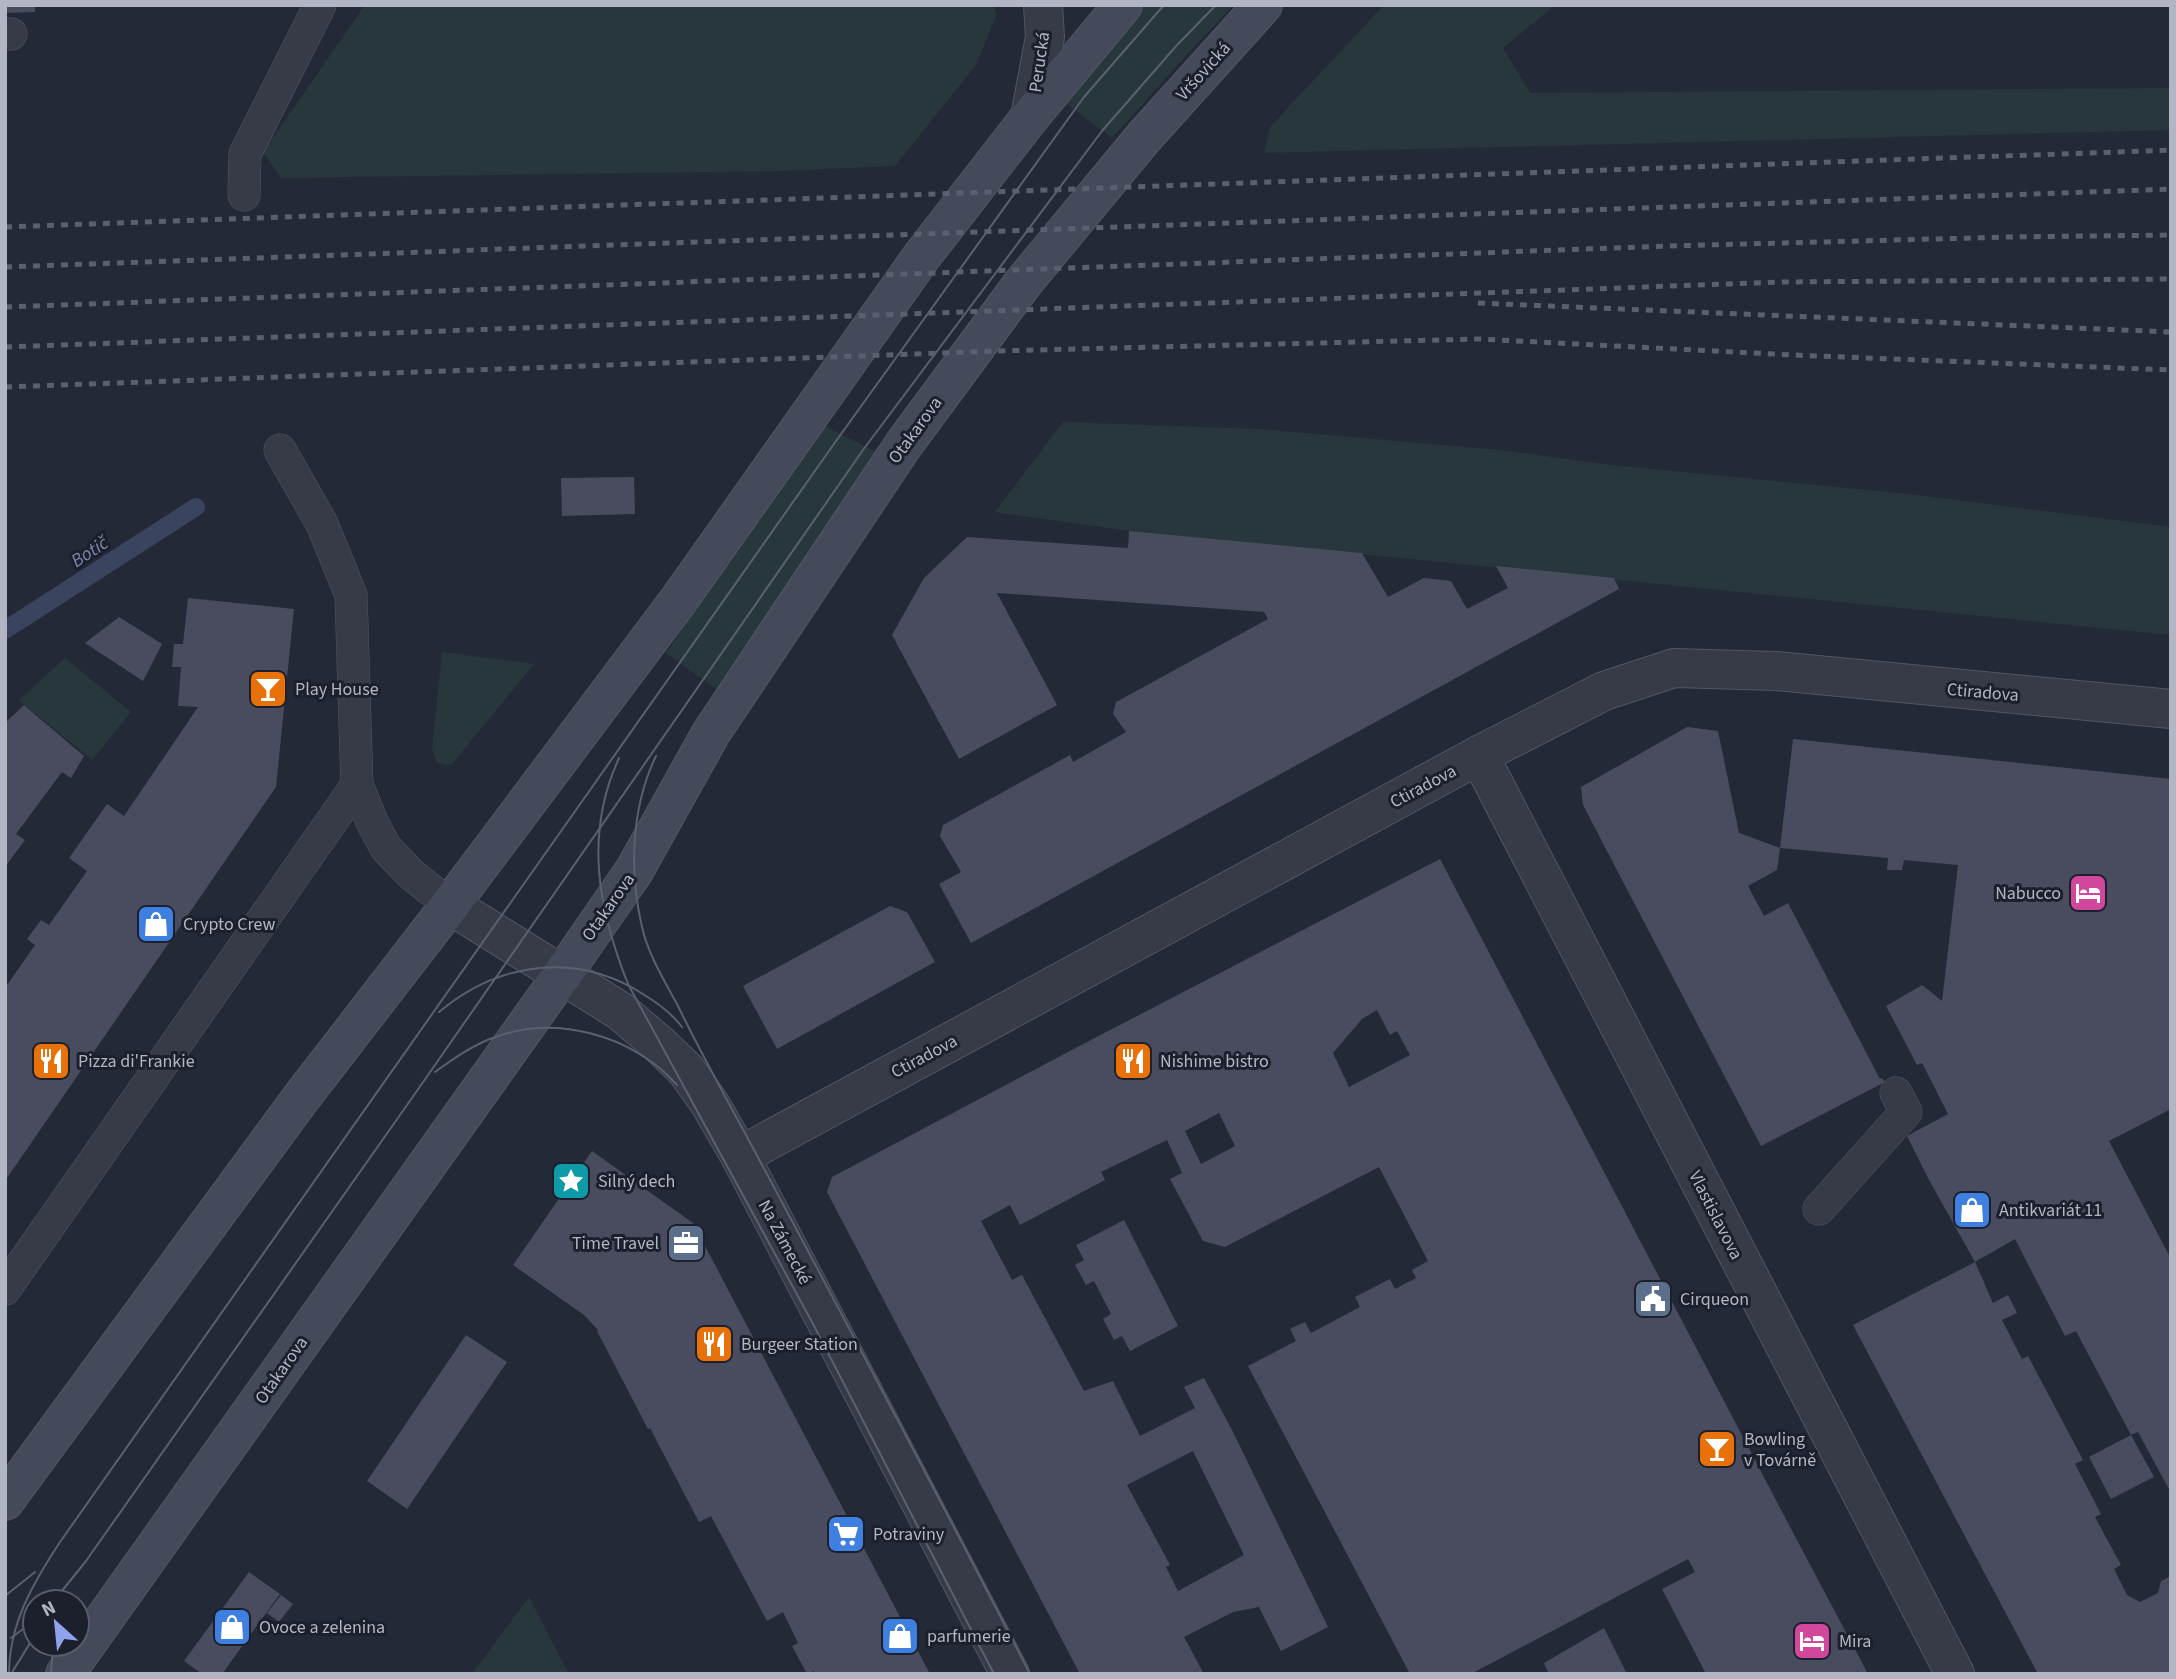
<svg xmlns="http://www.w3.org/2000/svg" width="2176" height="1679" font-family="'Source Sans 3',sans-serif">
<rect width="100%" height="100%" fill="#242938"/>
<g fill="#28373c">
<path d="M365,5H994L996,16L976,65L895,166L777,171L281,178L263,152Z"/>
<path d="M1147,5H1234L1191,50L1112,138L1063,101Z"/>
<path d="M1384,5H1555L1503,48L1530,93L2171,88V130L1264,153L1270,127Z"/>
<path d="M1063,422L1257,429L1500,450L1611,465L1909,494L2171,527V635L1129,531L995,512Z"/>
<path d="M822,425L877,452L716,689L666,653Z"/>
<path d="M442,652L534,664L452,764L445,765L437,762L432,750Z"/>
<path d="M65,658L131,712L92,760L19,700Z"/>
<path d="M529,1597L569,1674H472Z"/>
</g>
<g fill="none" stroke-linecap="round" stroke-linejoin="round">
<path stroke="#3a445f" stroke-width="18" d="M5,630L196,507"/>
</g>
<g fill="#484c5e" fill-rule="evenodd">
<path d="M5,5H35V12L5,13Z"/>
<path d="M634,477L635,514L562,516L561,478Z"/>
<path d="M1129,531L1362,553L1388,597L1424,578L1451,581L1467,609L1508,588L1496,566L1614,578L1619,589L971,943L939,884L961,872L940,836L943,825L1070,755L1073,762L1126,732L1113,714L1116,702L1268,619L1264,612L997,593L1057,705L959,759L892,635L924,578L967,537L1128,548Z"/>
<path d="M188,598L294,609L276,787L5,1181V988L35,945L27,939L41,920L49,925L87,871L69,858L107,804L124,816L198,707L178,706L181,667H172L174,644H183Z"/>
<path d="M119,617L162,644L143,681L85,643Z"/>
<path d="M24,705L84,756L71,778L62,772L16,834L25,840L5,867V723Z"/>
<path d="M1687,727L1718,731L1739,833L1780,848L1777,870L1748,886L1764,916L1788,903L1880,1079L1882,1078L1885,1082L1761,1146L1583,805L1581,787Z"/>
<path d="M1793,739L2171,779V1109L2109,1141L2171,1259V1493L2138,1432L2131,1435L2076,1331L2065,1336L2015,1239L1975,1262L1929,1180L1907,1136L1948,1114L1922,1063L1917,1065L1886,1006L1922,985L1942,1001L1958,865L1904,860L1902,870H1887L1888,858L1780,848Z"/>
<path d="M1440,859L1788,1523L1868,1674H1706L1662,1589L1695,1572L1688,1559L1471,1674H1410L1248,1366L1296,1341L1290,1329L1305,1322L1311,1333L1360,1307L1355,1297L1390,1279L1395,1289L1416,1278L1412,1270L1428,1261L1379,1167L1225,1247L1203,1241L1170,1179L1182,1173L1167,1140L1101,1172L1105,1180L1020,1225L1010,1205L981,1221L1012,1280L1022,1275L1084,1391L1113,1381L1140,1436L1195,1408L1184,1387L1204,1378L1232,1430L1328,1627L1281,1651L1259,1607L1233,1612L1184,1637L1204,1674H1080L827,1192L832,1177L1085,1043ZM1377,1010L1390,1035L1397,1031L1410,1055L1349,1087L1333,1053L1362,1019ZM1219,1113L1235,1146L1201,1164L1185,1131ZM1193,1451L1244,1555L1178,1591L1166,1567L1170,1565L1127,1485Z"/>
<path d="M890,906L907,912L935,962L777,1049L743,986Z"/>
<path d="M592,1151L693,1223L930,1674H815L814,1671L807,1674L792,1646L798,1643L783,1612L767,1621L711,1516L699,1522L650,1428L648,1429L597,1331L598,1330L584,1315L513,1265Z"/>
<path d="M1124,1220L1178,1326L1130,1351L1122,1336L1114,1340L1103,1319L1111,1314L1094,1281L1086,1285L1075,1265L1084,1260L1076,1245Z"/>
<path d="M1975,1262L1993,1303L2008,1295L2017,1313L2002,1320L2022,1359L2028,1356L2083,1460L2075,1464L2101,1514L2095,1517L2121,1565L2114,1569L2127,1595L2140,1602L2158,1593L2161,1581L2171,1576V1674H2038L1853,1325Z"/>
<path d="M466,1335L507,1362L407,1509L367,1481Z"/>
<path d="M2131,1435L2154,1477L2111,1499L2089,1457Z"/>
<path d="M249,1572L280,1594L222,1674H202L184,1661Z"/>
<path d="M281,1595L293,1604L279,1622L267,1613Z"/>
<path d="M1604,1628L1627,1674H1549L1544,1663Z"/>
</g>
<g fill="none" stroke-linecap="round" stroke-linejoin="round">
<defs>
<g id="lane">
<path d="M5,34H11"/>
<path d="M244,195L245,154L320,5"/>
<path d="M280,450L322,524L351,595L357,785L373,824L386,848L412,875L450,905"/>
<path d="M1819,1209L1906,1112L1896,1093"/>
<path d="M5,1289L357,785"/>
</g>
<g id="street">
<path d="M1030,117L1045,37L1043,5"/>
<path d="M1479,755L1955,1674"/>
<path d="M450,905L620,1011L660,1045L686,1070L710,1104L740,1156L1010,1674"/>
<path d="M740,1156L1479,755L1604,691L1674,668L1776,671L2171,709"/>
</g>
<g id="secondary">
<path d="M5,1501L301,1098L450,905L678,601L922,256L1030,117L1123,5"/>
<path d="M65,1674L562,975L634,871L711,733L904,444L1023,283L1144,137L1263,5"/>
</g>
</defs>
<use href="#lane" stroke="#525663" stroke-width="33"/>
<use href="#street" stroke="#525663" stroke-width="40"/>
<use href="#secondary" stroke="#525663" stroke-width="40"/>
<use href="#lane" stroke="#373b48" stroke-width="32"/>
<use href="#street" stroke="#373b48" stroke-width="38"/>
<use href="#secondary" stroke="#454a5b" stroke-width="38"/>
<g stroke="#5b6071" stroke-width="2">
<path d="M656,756C631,808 629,871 642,927C648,954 664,980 677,1004C703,1058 733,1110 761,1163C852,1333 942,1503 1030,1674"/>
<path d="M619,758C584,834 598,909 628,984L812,1322L994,1674"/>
<path d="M439,1012C500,961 578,951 646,996C659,1004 673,1015 682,1027"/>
<path d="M435,1072C453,1059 470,1047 490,1039C554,1013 633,1035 677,1085"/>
<path d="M5,1596L35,1572"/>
<path d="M53,1602L86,1561L412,1098L863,450L1102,131L1177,45L1216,5"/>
<path d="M11,1638L35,1620"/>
<path d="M9,1674C9,1624 33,1583 60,1542L836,441L1084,97L1164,5"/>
<path d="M11,1674L35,1635"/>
<path d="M51,1674L53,1644"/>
</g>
<g stroke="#5b6071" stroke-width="5" stroke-dasharray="7 7" stroke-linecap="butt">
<path d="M5,227L2171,150"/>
<path d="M5,267L2171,189"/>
<path d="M1478,303L2171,332"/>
<path d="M5,307L1669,246L2009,237L2171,235"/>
<path d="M5,347L1782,282L2171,279"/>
<path d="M5,387L995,351L1479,339L1793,355L2171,370"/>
</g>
</g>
<defs>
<symbol id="bar-square" viewBox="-11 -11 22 22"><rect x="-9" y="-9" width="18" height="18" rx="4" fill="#e8710a" stroke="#1c202d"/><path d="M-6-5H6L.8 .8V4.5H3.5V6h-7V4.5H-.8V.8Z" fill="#fff"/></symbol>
<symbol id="hotel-square" viewBox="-11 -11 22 22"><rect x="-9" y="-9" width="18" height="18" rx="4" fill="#d1479c" stroke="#1c202d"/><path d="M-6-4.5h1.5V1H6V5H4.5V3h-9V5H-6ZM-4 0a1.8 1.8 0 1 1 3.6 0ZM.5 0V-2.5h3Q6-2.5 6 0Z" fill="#fff"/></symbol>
<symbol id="shop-square" viewBox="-11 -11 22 22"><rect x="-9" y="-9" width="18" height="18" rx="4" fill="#3f7fe0" stroke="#1c202d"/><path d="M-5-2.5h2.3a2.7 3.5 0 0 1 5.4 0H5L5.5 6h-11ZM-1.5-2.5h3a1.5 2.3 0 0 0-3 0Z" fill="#fff"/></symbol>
<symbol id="restaurant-square" viewBox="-11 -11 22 22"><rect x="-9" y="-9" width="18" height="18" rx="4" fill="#e8710a" stroke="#1c202d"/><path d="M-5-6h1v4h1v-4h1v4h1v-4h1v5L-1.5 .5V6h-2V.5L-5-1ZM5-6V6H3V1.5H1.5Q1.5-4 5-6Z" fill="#fff"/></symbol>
<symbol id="sight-square" viewBox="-11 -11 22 22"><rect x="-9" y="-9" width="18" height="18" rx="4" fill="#0f9aa8" stroke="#1c202d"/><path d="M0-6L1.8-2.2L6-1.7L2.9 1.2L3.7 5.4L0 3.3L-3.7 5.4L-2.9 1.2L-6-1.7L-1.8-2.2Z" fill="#fff"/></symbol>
<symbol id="office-square" viewBox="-11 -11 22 22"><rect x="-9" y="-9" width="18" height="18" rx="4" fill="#5c6f8a" stroke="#1c202d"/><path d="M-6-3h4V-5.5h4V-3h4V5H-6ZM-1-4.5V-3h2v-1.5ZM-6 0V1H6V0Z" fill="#fff"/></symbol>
<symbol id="civic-square" viewBox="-11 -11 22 22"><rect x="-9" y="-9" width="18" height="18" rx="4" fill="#5c6f8a" stroke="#1c202d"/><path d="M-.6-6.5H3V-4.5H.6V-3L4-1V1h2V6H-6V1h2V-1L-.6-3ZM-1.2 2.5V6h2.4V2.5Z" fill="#fff"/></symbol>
<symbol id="supermarket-square" viewBox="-11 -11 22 22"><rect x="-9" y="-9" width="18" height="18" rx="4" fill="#3f7fe0" stroke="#1c202d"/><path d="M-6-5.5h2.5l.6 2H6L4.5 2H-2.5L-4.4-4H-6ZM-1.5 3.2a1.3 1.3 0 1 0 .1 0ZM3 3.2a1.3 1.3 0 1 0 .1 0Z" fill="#fff"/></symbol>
</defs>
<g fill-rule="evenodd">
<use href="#bar-square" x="246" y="667" width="44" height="44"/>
<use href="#hotel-square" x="2066" y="871" width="44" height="44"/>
<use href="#shop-square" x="134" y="902" width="44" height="44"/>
<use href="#restaurant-square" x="29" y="1039" width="44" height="44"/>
<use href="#restaurant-square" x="1111" y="1039" width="44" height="44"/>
<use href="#sight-square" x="549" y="1159" width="44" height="44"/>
<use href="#shop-square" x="1950" y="1188" width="44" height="44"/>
<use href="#office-square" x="664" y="1221" width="44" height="44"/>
<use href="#civic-square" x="1631" y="1277" width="44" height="44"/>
<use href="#restaurant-square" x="692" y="1322" width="44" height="44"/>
<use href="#bar-square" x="1695" y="1427" width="44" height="44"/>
<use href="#supermarket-square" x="824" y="1512" width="44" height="44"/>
<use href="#shop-square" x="210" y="1605" width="44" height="44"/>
<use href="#shop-square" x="878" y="1614" width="44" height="44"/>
<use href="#hotel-square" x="1790" y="1619" width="44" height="44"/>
</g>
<g text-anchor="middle" stroke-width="6" stroke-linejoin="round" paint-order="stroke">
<g font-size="18" fill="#b2b6c4" stroke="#1c202d">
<text transform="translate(1039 62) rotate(-82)" y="6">Perucká</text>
<text transform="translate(1203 71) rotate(-48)" y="6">Vršovická</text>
<text transform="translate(915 430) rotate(-54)" y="6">Otakarova</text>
<text transform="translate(1983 692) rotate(5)" y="6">Ctiradova</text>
<text transform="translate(1423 786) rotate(-28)" y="6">Ctiradova</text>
<text transform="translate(608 907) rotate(-55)" y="6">Otakarova</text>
<text transform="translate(924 1056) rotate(-28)" y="6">Ctiradova</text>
<text transform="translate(1716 1215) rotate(63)" y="6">Vlastislavova</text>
<text transform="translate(785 1242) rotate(62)" y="6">Na Zámecké</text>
<text transform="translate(281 1370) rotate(-55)" y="6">Otakarova</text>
</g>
<g font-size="18" fill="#b2b6c4" stroke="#1c202d" text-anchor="start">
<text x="295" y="695">Play House</text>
<text x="2061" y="899" text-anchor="end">Nabucco</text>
<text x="183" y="930">Crypto Crew</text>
<text x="78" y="1067">Pizza di'Frankie</text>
<text x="1160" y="1067">Nishime bistro</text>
<text x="598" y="1187">Silný dech</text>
<text x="1999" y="1216">Antikvariát 11</text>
<text x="659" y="1249" text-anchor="end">Time Travel</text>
<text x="1680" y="1305">Cirqueon</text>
<text x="741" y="1350">Burgeer Station</text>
<text x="1744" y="1445">Bowling<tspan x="1744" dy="21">v Továrně</tspan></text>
<text x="873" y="1540">Potraviny</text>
<text x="259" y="1633">Ovoce a zelenina</text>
<text x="927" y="1642">parfumerie</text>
<text x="1839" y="1647">Mira</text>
</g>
<g font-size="19" font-style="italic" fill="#7c88aa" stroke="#1c202d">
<text transform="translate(89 551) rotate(-33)" y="7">Botič</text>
</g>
</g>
<rect width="2176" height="1679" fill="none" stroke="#b2b6c4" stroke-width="14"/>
<g transform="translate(56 1623) rotate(333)"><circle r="33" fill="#1c202d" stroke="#585c69" stroke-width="2"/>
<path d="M0-5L12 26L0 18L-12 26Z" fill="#8ea2ed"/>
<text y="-10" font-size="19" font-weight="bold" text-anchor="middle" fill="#b2b6c4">N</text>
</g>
</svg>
